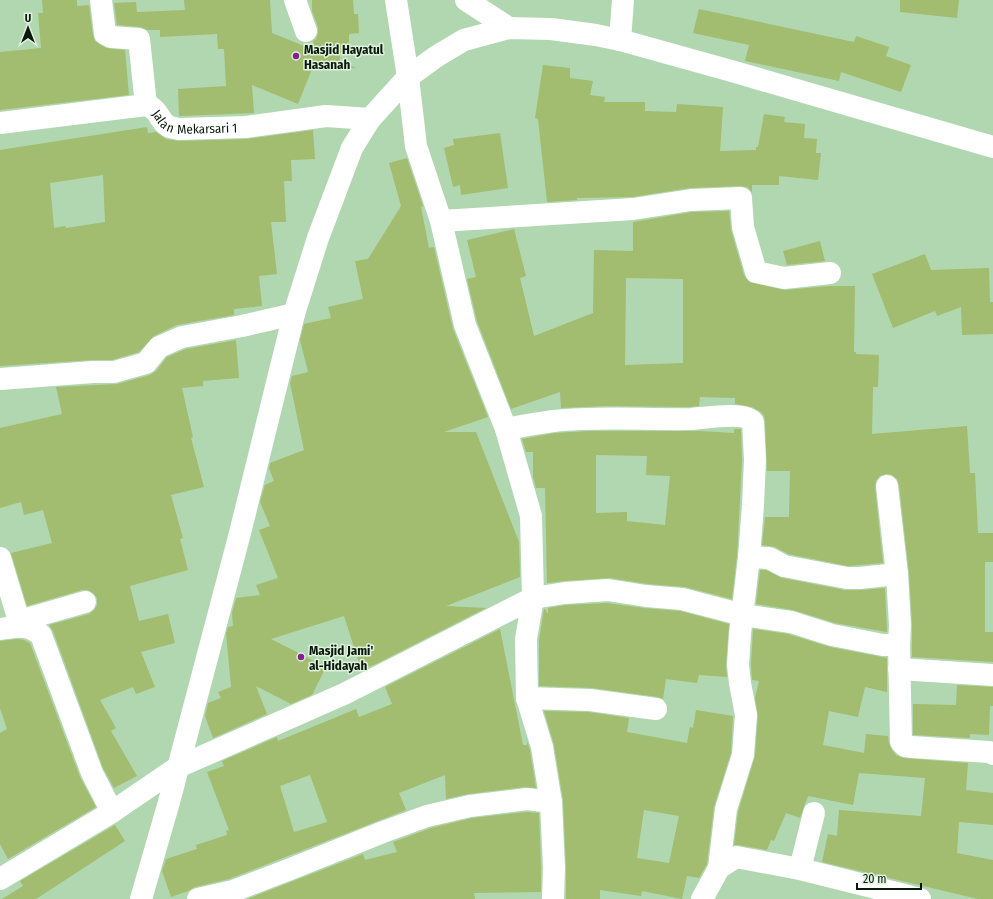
<svg xmlns="http://www.w3.org/2000/svg" width="993" height="899" font-family="'Fira Sans Condensed',sans-serif">
	<rect width="100%" height="100%" fill="#b0d7af"/>
	<g fill="#a2bc70" fill-rule="evenodd">
		<path d="M42,0h35v6l12,-1 4,30 2,6 11,7 19,2 4,45 -129,15v-58l41,-4 -3,-35h5z"/>
		<path d="M184,0h86l2,33 42,17 -1,-9 3,-2 2,-6v-6l-6,-16v-11h41l1,14h4l1,19 -10,1v19h-9v8l16,7 -44,1 -14,35 -46,-19 2,28 -75,3 -1,-27 48,-3 -2,-37h-6l-1,-15 -57,3v-7h-12l-8,-3 -23,-2 -3,-22 22,-1 1,10 48,-2z"/>
		<path d="M900,0h59l-2,18 -57,-6z"/>
		<path d="M699,9l155,33 2,-6 33,11 -3,9 25,9 -10,27 -60,-20 -2,9 -94,-20 4,-16 -56,-12z"/>
		<path d="M543,65l27,3v10l23,3 -3,14 15,2 -1,5h41v9l31,1 1,-8 46,3 -3,44 36,-1v-3h2l6,-33 21,3 -1,5 21,2 -1,14 13,1 -1,14h5l-3,27 -39,-4v9h-27v7l-5,-5 -7,-1 -50,2 -58,9 -55,1v2l-30,2 -9,-83 -3,-1z"/>
		<path d="M147,127l1,6 8,-1 10,7 13,2 67,-2 67,-9 2,29 -24,1 1,21h-8l2,41h-15l6,52 -18,2 3,30 -28,3v6l-57,10 -23,11 -15,16 -27,8h-20l-92,6v-216zM103,175l2,47 -39,6 -1,-2 -11,2 -4,-45z"/>
		<path d="M500,133l8,55 -47,7 -1,-10 -7,2 -9,-39 10,-3 -1,-6z"/>
		<path d="M407,158l16,48 -2,1 8,41 5,-1 19,82 35,88 -44,15h32l43,110 1,35 -74,29 40,2 -112,57 -13,4 -17,-53 -73,23 55,28 -14,28 -21,9 -35,-18 11,28 -54,24 -8,-22 3,-13 13,-5 -3,-6 13,-5 -5,-54 2,-6 5,-1 -1,-13 4,-15 24,-3 -4,-10 22,-7 -19,-48 11,-4 -10,-24 5,-17 9,-4 -5,-13 1,-5 34,-13 -14,-67 2,-7 16,-4 -8,-32 4,-16 27,-6 -3,-11 35,-8 -8,-38 13,-2 33,-53 -12,-43z"/>
		<path d="M729,211l2,19 13,45 5,7 36,8 45,-4h25l-1,66h2v2l23,1 -1,32h-5l-1,47 95,-8 3,47h5l3,60h15v29h-8v70h8v30l-81,-5v-33l-3,-51 -10,-88 -2,-6 -5,-4 -6,-1 -6,2 -4,5 -1,6 8,76 -35,3 -60,-12 -13,-7 -13,-2 3,-28h24l1,-46h-23l-2,-50 -1,-5 -3,-4 -9,-5 -17,-3v-6l-35,-1 -1,9 -9,1 -85,-1 -44,2 -1,-16 -49,17 -34,-88 -10,-42 9,-2 -9,-37 47,-11 12,47 -6,2 14,58 59,-23 1,-63 39,1v-29l59,-10zM626,278l57,1v84l-58,2z"/>
		<path d="M820,241l5,20 -38,4 -4,-14z"/>
		<path d="M925,254l6,16 58,-2 1,34h3v32l-31,1 -1,-28 -24,9 -2,-5 -42,17 -21,-54z"/>
		<path d="M236,340l3,38 -36,3v5l-21,2 11,49 -2,1 13,49 -33,8 12,43 -3,1 8,31 -58,16 9,35 29,-7 7,29 -34,9 14,35 -19,7 -3,-7 -33,13 16,28 -5,3 26,45 -23,12 -11,-20 -50,-137 -4,-6 40,-11 5,-4 3,-5v-7l-4,-5 -5,-3h-6l-55,16 -16,-53 41,-10 -9,-33 -19,5 -3,-13 -21,6v-80l62,-14 -6,-27 61,-3 33,-9 6,-4 11,-14 19,-8z"/>
		<path d="M734,429h7l1,31 -5,96 -5,43 -47,-12 -37,-3 -38,-6 -46,3 -17,2 -2,-95h-9l-3,-11v-25h-7l-4,-13 33,-6 33,-2h111l35,2zM596,455l51,1 -1,19 24,1 -5,49 -38,-4v-9l-31,1z"/>
		<path d="M760,570h6l16,8 63,12h16l24,-2 2,44 -52,-9 -42,-13 -37,-6z"/>
		<path d="M607,603l37,5 36,3 49,13 -3,40 1,13 -28,-2 -2,8 -31,-4 -3,20 -5,-2 -66,-9 -53,-2v-46l5,-31h1l3,5v-6l18,-3z"/>
		<path d="M500,629l23,116h4v-4l3,9 6,38 -11,-1 -57,7 -22,5 -1,-24 -46,18 7,17 -177,69 -34,8 -7,4 -17,6 -9,-26 4,-12 31,-10 -1,-4 31,-10 -1,-4 3,-1 -22,-58 17,-6 -2,-5 55,-24 1,4 78,-32 3,8 33,-13 -7,-17zM310,775l17,47 -33,10 -14,-46z"/>
		<path d="M753,629l35,5 42,13 57,11v34l-22,-5 -7,30 -29,-6 -6,34 41,8 2,-19 22,2 1,7 3,7 4,5 7,3 65,5 -2,27 27,3v32l-34,-3 -2,31 36,7v39h-15l-156,-37 6,-28 9,2 2,-26 82,6 4,-38 -66,-5 -6,32 -45,-9 -8,22 -14,-5 -12,28 -3,-1 -4,10 -29,-5h-4l4,-33 17,-56 3,-40 -3,-18 4,-17 -7,-1 -1,-15z"/>
		<path d="M17,639l7,1 6,3 50,134 16,30 -88,52 -8,-15v-111l7,-4 -7,-21v-67z"/>
		<path d="M957,685l36,2v19h-3l-1,29 -19,-1v4l-57,-3v-31l43,1z"/>
		<path d="M696,710l37,6 -2,37 -17,54 -7,57 -8,14 -12,-2 -5,23 -40,-8 -1,5 -41,-6v9h-34v-32l-3,-67 -9,-55 -10,-34 45,1 40,6 -2,14 60,11 3,-16 3,1zM644,810l35,6 -10,47 -32,-5z"/>
		<path d="M527,812l12,1 2,55v24l-67,1 1,6h-228l116,-45 2,6 32,-8 -4,-10 38,-14 41,-10z"/>
		<path d="M115,825l10,16 -89,58h-34l21,-13 -3,-5z"/>
	</g>
	<g fill="none" stroke-linecap="round" stroke-linejoin="round">
		<g stroke="#fff" stroke-width="22">
			<path d="M101,0l4,34 6,3 28,2 7,66"/>
			<path d="M295,0l11,31"/>
			<path d="M396,0l12,77 8,69 25,75 24,104 41,104 25,87 2,82 -7,41 1,59 15,49 9,55 3,66 -1,31"/>
			<path d="M466,0l43,28"/>
			<path d="M620,40l3,-40"/>
			<path id="s1" d="M0,123l146,-18c15,5 12,17 24,22 2,1 6,1 9,2l67,-2 80,-11 44,3"/>
			<path d="M441,221l192,-12 58,-9 50,-2 2,29 13,45 28,6 46,-5"/>
			<path d="M0,379l93,-7h21l32,-9 13,-16 23,-10 60,-11 52,-12"/>
			<path d="M506,429c16,-3 32,-6 48,-8 45,-5 92,-1 137,-2 14,-1 54,-8 62,3l2,38 -2,45 -4,52 -9,77 -2,31 2,18 6,32 -3,40 -17,54 -7,59"/>
			<path d="M887,486l10,88 3,51 -1,20 2,97 4,4 7,1 77,5 4,2"/>
			<path d="M749,557l20,1 15,8 63,12h13l37,-4"/>
			<path d="M0,558l19,63 3,5"/>
			<path d="M19,621l66,-19"/>
			<path d="M0,629c16,-2 28,-6 41,6l51,138 20,39"/>
			<path d="M899,669l94,6"/>
			<path d="M527,698l63,2 66,9"/>
			<path d="M800,869l14,-56"/>
			<path d="M0,879l112,-67 66,-45 166,-73 189,-96 32,-5 43,-3 38,6 36,3 61,16 48,7 41,13 51,10h16"/>
			<path d="M198,899l35,-8 55,-21 95,-38 44,-16 43,-10 57,-7 24,3"/>
			<path d="M702,899l17,-31 17,-11 64,12 120,30"/>
		</g>
		<path stroke="#fff" stroke-width="22" d="M141,899l28,-97 71,-269 54,-219 24,-76 34,-90 18,-29 38,-42 29,-21 27,-16 45,-12 42,1 45,6 24,5 115,32 258,75"/>
	</g>
	<g fill="#83228c" stroke="#def2dd" stroke-width="1.5">
		<circle cx="296" cy="56" r="4"/>
		<circle cx="301" cy="657" r="4"/>
	</g>
	<g text-anchor="middle" dominant-baseline="central" stroke-width="3" stroke-linejoin="round" paint-order="stroke">
		<g font-size="13" font-weight="bold" fill="#0a190b" stroke="#def2dd" text-anchor="start">
			<text x="304" y="49">Masjid Hayatul<tspan x="304" dy="15">Hasanah</tspan></text>
			<text x="309" y="650">Masjid Jami'<tspan x="309" dy="15">al-Hidayah</tspan></text>
		</g>
		<g font-size="13" fill="#0a190b" stroke="#def2dd">
			<text stroke="none"><textPath href="#s1" startOffset="203">Jalan Mekarsari 1</textPath></text>
		</g>
	</g>
	<g transform="translate(28 28)" stroke="#def2dd" stroke-width="3" paint-order="stroke">
	<path d="M0-3L7 15L0 10L-7 15Z" fill="#0a190b"/>
	<text y="-6" font-size="11" font-weight="bold" text-anchor="middle" fill="#0a190b">U</text>
	</g>
	<path d="M857 883v6h64v-6" fill="none" stroke="#0a190b" stroke-width="2"/>
	<text x="863" y="883" font-size="12" fill="#0a190b" stroke="#def2dd" stroke-width="3" paint-order="stroke">20 m</text>
</svg>
